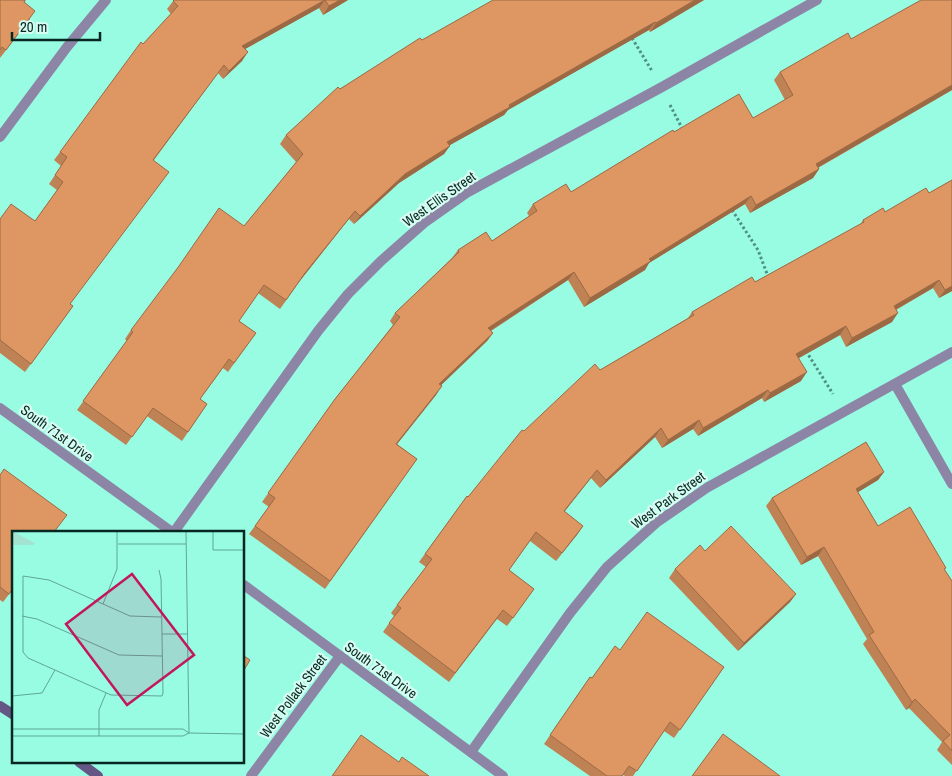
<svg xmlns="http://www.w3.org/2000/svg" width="952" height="776" font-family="'Archivo Narrow',sans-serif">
	<rect width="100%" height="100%" fill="#98fce3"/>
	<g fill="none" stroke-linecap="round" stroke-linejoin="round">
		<g stroke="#4f9181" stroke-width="3" stroke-dasharray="2.5 2.5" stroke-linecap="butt">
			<path d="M632,38l20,33"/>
			<path d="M670,105l13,25"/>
			<path d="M732,210l26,40 11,29"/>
			<path d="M806,351l27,43"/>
		</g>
		<g stroke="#8d85a6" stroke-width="10">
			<path d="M0,137l67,-90 39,-47"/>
			<path d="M895,384l57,100"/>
			<path d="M0,408l172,124"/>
			<path d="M174,532l144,-201 30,-37 33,-33 43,-38 44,-31 194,-105 155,-87"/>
			<path d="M244,585l259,191"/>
			<path d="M471,752l99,-139 37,-46 49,-44 52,-36 244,-135"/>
			<path d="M251,776l89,-120"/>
		</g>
		<g stroke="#645786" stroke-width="10">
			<path d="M0,706l14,9"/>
			<path d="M79,762l19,14"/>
		</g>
	</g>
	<g fill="#bf8255">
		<path d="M0,0h26l-2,2 6,17 -30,39z"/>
		<path d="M174,0h174l-25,15 -4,-7 -74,41 -3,12 -19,18 -5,-6 -64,87 -84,144 3,2 -48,66 -25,-19v-134l35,2 22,-31 -8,-6 12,-18 -7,-6 89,-116 28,-30 -4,-5z"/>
		<path d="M704,0l-54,32 -1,-2 -141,80 -4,5 -54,30 -6,9 -45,29 -45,41 -5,-5 -50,63 -19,27 -22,-16 -19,28 17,12 -28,39 -5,-4 -23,31 7,5 -25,37 -35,-25 -21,29 -49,-35 50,-69 -2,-2 6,-9 113,-104 52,-64 -16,-18 6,-9 54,-46 82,-49 82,-39z"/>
		<path d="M952,0v90l-134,78 1,1 -6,9 -63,35 -5,-9 -96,59 -4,7 -61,37 -16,-27 -77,51 2,2 -6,8 -46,44 -5,10 -39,49 20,15 -92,130 -76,-55 20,-27 -7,-5 73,-103 58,-74 -3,-4 5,-8 57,-55 6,-8 34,-9 37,-25 -2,-3 6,-9 38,-12 103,-60 79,-14 32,-18 -11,-20 6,-8 71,-33z"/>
		<path d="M952,180v111l-13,7 -6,-10 -37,22 -4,12 -46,25 -6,-12 -41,23 2,23 -37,21 -2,-4 -64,38 -5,-7 -31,19 -7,-11 -55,51 -9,-10 -27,33 19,15 -27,35 -26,-20 -21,29 25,19 -27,37 -10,-7 -48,63 -66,-50 11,-16 -3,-3 35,-46 -7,-5 48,-66 1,1 56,-66 76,-61 88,-52 4,-6 63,-30 105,-57 3,-5 22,-8 44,-19z"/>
		<path d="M884,472l-6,8 -20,12 20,34 67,44 7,11v184l-15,-15 5,-8 -33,-34 -3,2 -43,-66 4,-5 -49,-83 -17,9 -35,-59 6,-8z"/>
		<path d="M0,475l14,113 -11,14 -3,-2z"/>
		<path d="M705,551l91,43 -6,8 -52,49 -69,-73 6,-9z"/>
		<path d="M620,650l104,17 -50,71 -10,-7 -31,45h-8l-2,-1v1h-33l-46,-32 46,-67 2,1z"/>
	</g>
	<g fill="#9b6a45">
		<path d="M325,0l-6,8 -83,46 6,-8z"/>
		<path d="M340,0h8l-25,15 6,-9z"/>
		<path d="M695,0h9l-54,32 6,-9z"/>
		<path d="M655,22l-6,8 -141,80 -4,5 -63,35 6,-8 62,-37z"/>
		<path d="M248,52l-6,9 -19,18 6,-8z"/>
		<path d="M952,85v5l-142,82 6,-8z"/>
		<path d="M450,146l-6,8 -45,29 -45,41 6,-8 45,-42z"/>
		<path d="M819,169l-6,9 -63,35 6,-8z"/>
		<path d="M751,196l-6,8 -96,59 -4,7 -61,37 6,-9 59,-39z"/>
		<path d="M355,211l-56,71 -19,27 25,-36z"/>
		<path d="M574,272l-6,8 -86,56 6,-8z"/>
		<path d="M939,280l-6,8 -45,26 6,-8z"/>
		<path d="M952,286v5l-13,7 6,-8z"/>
		<path d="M898,313l-6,9 -46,25 6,-9z"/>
		<path d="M846,326l-6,9 -50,28 6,-9z"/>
		<path d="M493,333l-6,8 -54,52 6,-9z"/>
		<path d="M807,372l-6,9 -37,21 6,-9z"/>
		<path d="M442,386l-6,9 -46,58 6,-9z"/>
		<path d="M768,390l-6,8 -64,38 5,-8z"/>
		<path d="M699,420l-6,9 -31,19 6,-8z"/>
		<path d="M661,428l-6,9 -55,51 6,-8z"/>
		<path d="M597,470l-6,8 -33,42 6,-9z"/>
		<path d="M884,472l-6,8 -28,17 6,-8z"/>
		<path d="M583,526l-6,9 -21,26 6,-8z"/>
		<path d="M824,547l-6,9 -17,9 6,-8z"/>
		<path d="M796,594l-6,8 -52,49 6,-8z"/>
		<path d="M915,699l-6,9 -3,2 6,-8z"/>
	</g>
	<g fill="#de9763" stroke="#9b6a45">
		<path d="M0,0h25l-1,2 11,9 -29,39 -4,-3 -2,3z"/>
		<path d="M174,0h151l-83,46 6,6 -19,19 -5,-6 -71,95 16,12 -99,132 3,2 -42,58 -31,-24v-121l11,-15 24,17 28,-39 -8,-7 12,-18 -7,-5 81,-110 2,2 35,-38 -5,-5z"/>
		<path d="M325,0h15l-11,6z"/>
		<path d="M493,0h202l-39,23 -1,-1 -146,83 1,2 -63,35 3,4 -45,28 -45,42 -5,-5 -50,62 -19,27 -22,-15 -25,36 17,12 -22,30 -5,-4 -29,40 7,5 -19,28 -35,-24 -21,29 -49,-36 50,-69 -2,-2 48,-64 40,-58 25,18 59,-72 -17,-19 52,-48 2,2 80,-51 2,2z"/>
		<path d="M921,0h31v85l-136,79 3,5 -63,36 -5,-9 -102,63 2,2 -61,37 -16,-26 -86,56 5,5 -54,51 3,2 -46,58 21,15 -87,122 -75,-55 20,-28 -7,-5 67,-94 65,-82 -5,-4 64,-61 -1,-2 28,-18 6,9 45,-30 -4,-7 33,-20 5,8 102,-62 1,2 65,-38 14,24 40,-23 -13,-23 68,-39 3,6z"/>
		<path d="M952,180v106l-7,4 -6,-10 -45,26 4,7 -46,25 -6,-12 -50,28 11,18 -37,21 -2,-3 -65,38 -4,-8 -31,20 -7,-12 -55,52 -9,-10 -33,41 19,15 -21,27 -26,-21 -27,38 25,19 -21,29 -10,-8 -48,63 -66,-50 12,-15 -4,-3 35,-46 -7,-5 42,-58 1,1 54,-67 2,1 71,-67 5,6 94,-55 -2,-3 60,-35 3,5 109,-60 -1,-2 20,-12 2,4 41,-24 3,5z"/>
		<path d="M866,442l18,30 -28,17 22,37 32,-19 36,61 -2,1 8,12v170l-9,-10 7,-6 -35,-36 -3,3 -43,-67 5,-3 -50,-85 -17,10 -35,-59z"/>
		<path d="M4,469l63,46 -13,17h-40v55l-5,7 -9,-7v-112z"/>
		<path d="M731,526l65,68 -52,49 -69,-74 25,-24 5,6z"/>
		<path d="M647,612l77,55 -44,63 -10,-8 -33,49 -8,-5 -7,10h-15l-57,-41 40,-58 2,1 23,-32 5,4z"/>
		<path d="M244,656l6,4 -6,10z"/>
		<path d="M723,734l57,42h-88z"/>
		<path d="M361,735l38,27 3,-5 27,19h-97z"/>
	</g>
	<g text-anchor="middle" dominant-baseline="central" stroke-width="4.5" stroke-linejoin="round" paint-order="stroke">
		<g font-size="14" fill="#072821" stroke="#d7fcf2">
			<text transform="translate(439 199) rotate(-35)">West Ellis Street</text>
			<text transform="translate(57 433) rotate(36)">South 71st Drive</text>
			<text transform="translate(668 500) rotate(-36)">West Park Street</text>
			<text transform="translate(381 670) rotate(36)">South 71st Drive</text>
			<text transform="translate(293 696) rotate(-53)">West Pollack Street</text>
		</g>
	</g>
	<g transform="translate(12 531)">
		<rect width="232" height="232" fill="#98fce3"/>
		<path d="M0,0l23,12 -2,2h-21z" fill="#a2e3d1"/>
		<path fill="none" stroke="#5ea795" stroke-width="1" d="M174,0l3,202M201,0v19h32M106,13h68M147,39l2,9 2,114 -1,3 -51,-1 -83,-37 -5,-6v-76l26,4 81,36 31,1M91,73l14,-35v-38M10,85l15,3 82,36 43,1M150,103h25M0,165l30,-3 13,-23M0,198h171l6,4 56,1M0,205h171l6,-3M87,205v-26l7,-17"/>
		<path fill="#c2185b" fill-opacity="0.15" stroke="#c2185b" stroke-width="2.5" d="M120,43l62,81 -67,50 -61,-81z"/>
		<rect width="232" height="232" fill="none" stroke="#072821" stroke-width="2.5"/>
	</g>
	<path d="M12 32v8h88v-8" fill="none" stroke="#072821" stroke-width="2.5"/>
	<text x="20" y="32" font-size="15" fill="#072821" stroke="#d7fcf2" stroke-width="4" paint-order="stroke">20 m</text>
</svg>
